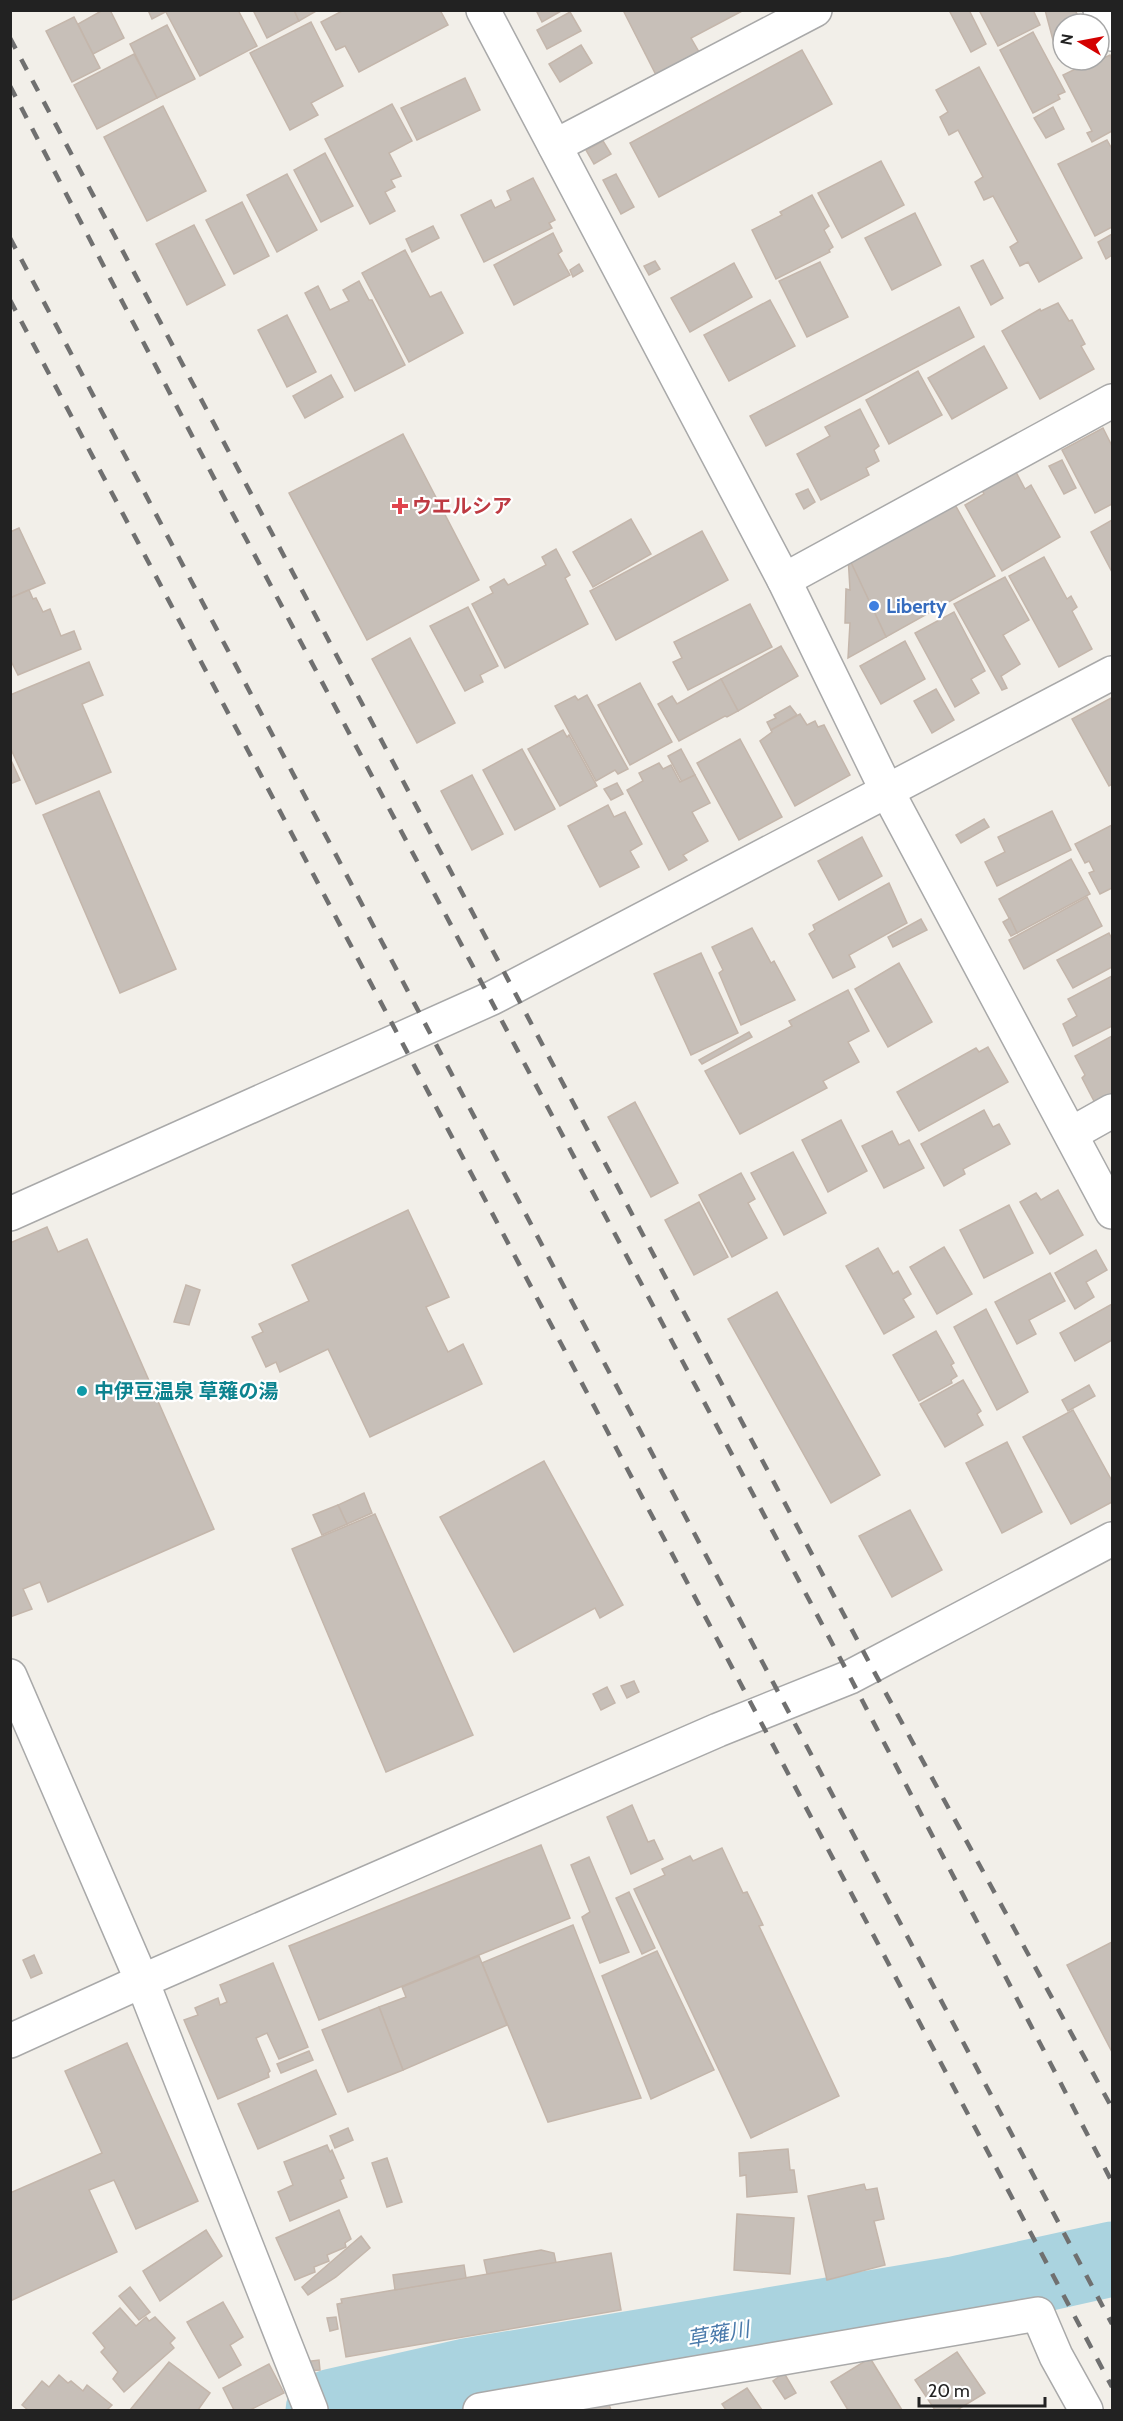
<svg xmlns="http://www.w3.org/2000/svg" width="1123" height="2421" font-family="Cabin,'Noto Sans JP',sans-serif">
	<rect width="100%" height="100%" fill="#f2efe9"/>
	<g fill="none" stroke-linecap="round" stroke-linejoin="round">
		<path stroke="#aad3df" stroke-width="75" d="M323,2410l10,-4 133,-30 488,-82 158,-35"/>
	</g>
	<g fill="#c7bfb8" stroke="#c4b6ab" stroke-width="1.5">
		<path d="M103,10h7l14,28 -31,16 -15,-30z"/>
		<path d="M148,10h21l-17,9z"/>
		<path d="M169,10h69l19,36 -57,30 -34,-64z"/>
		<path d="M253,10h41l5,11 -32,17z"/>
		<path d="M294,10h24l-19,11z"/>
		<path d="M344,10h96l8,15 -89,47 -14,-26 -9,4 -15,-28z"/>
		<path d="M536,10h27l-21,12z"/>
		<path d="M623,10h121l-53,28 8,14 -43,23z"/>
		<path d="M953,10h16l17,34 -15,8 -21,-40z"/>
		<path d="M979,10h54l7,15 -42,21z"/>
		<path d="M1045,10h30l7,14h-19v29l-6,2z"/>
		<path d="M570,12l11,19 -34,18 -10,-19z"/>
		<path d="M74,17l26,51 -28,14 -26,-51z"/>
		<path d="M311,22l32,64 -32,17 7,12 -28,15 -40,-77z"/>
		<path d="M167,25l28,54 -38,19 -27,-54z"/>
		<path d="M1033,32l32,60 -7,3 2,4 -27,14 -33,-63z"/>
		<path d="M581,45l11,18 -32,19 -11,-18z"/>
		<path d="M802,50l30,54 -173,93 -29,-54z"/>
		<path d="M134,54l23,44 -60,31 -23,-44z"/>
		<path d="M1110,55l2,5v71l-20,11 -5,-9 5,-2 -29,-56 31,-15h5l4,-4 1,2z"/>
		<path d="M979,67l103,191 -43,24 -11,-20 -8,4 -10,-19 8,-5 -25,-46 -9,4 -9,-18 8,-5 -25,-47 -9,5 -9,-18 8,-5 -12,-22z"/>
		<path d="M465,78l15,32 -63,30 -16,-32z"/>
		<path d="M392,104l20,37 -23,12 12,23 -10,4 4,7 -10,5 10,19 -25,13 -45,-85z"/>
		<path d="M163,106l43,85 -59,30 -43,-84z"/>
		<path d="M1053,107l11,22 -18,9 -12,-20z"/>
		<path d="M1107,140l5,9v78l-17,9 -37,-72z"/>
		<path d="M603,141l8,13 -17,10 -8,-14z"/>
		<path d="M325,153l28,53 -32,16 -27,-52z"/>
		<path d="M881,161l23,44 -62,33 -24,-45z"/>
		<path d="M287,174l30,56 -40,22 -30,-57z"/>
		<path d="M616,174l18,33 -13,7 -18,-34z"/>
		<path d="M533,178l22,42 -6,3 3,5 -68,34 -23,-47 30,-15 4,8 16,-8 -4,-9z"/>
		<path d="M812,195l17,31 -5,4 9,17 -4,3 1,2 -54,27 -24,-49 30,-15 -2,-3z"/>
		<path d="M242,202l27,54 -35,18 -28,-54z"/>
		<path d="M915,213l26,52 -49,25 -27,-52z"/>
		<path d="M194,225l31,60 -38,20 -31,-61z"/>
		<path d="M433,226l6,12 -27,14 -6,-13z"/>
		<path d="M553,233l9,18 -4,3 12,21 -56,30 -20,-40z"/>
		<path d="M1112,234v21l-6,4 -8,-17z"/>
		<path d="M405,250l25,47 11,-5 22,41 -54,29 -47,-89z"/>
		<path d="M983,260l20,38 -12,7 -20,-39z"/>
		<path d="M655,261l5,8 -11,6 -5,-9z"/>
		<path d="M820,262l28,55 -41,20 -28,-56z"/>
		<path d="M734,263l18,34 -62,35 -19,-34z"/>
		<path d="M579,264l4,7 -10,6 -3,-7z"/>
		<path d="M359,281l10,19h3l33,65 -50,26 -50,-98 13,-7 12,24 19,-9 -6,-11z"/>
		<path d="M770,300l25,46 -66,35 -25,-46z"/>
		<path d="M1058,303l11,18 3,-1 13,24 -4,2 13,23 -54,30 -38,-68 38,-22 1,2z"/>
		<path d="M959,307l15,30 -208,109 -16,-30z"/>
		<path d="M287,315l29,57 -29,15 -29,-57z"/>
		<path d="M984,346l23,42 -55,31 -24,-41z"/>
		<path d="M918,371l24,44 -53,29 -23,-44z"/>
		<path d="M331,375l12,22 -38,21 -12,-22z"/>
		<path d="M860,409l19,37 -5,4 5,11 -13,7 3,7 -48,25 -24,-46 33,-18 -5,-9z"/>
		<path d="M1103,428l9,18v58l-17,9 -33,-63z"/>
		<path d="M403,434l76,146 -112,60 -78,-147z"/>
		<path d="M1062,460l14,28 -12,6 -15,-28z"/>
		<path d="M1010,461l15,28 6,-4 29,52 -58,34 -37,-66 19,-11 -8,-15z"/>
		<path d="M808,489l7,13 -11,7 -8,-15z"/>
		<path d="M949,494l46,82 -109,61 -40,-84z"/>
		<path d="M631,519l20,35 -58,33 -20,-35z"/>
		<path d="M1112,520v52l-21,-40z"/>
		<path d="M19,528l26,55 -35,15v-66z"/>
		<path d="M702,531l26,49 -112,60 -26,-49z"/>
		<path d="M556,549l14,26 -5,3 23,46 -83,44 -33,-64 21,-11 -3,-6 14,-8 4,6 38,-20 -4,-8z"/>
		<path d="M848,556l38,81 -38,21 2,-35h-5l1,-34 4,1z"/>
		<path d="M1044,557l23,42 4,-3 6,11 -5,4 20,38 -33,18 -50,-91z"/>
		<path d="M1005,577l24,43 -26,15 17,29 -19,12 6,12 -5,2 -48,-86z"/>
		<path d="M29,590l4,9 3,-1 7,14 7,-3 11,27 13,-5 7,18 -63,26 -8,-16v-61z"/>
		<path d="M750,604l22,43 -84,43 -15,-28 9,-4 -8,-16z"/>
		<path d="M468,607l30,59 -18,9 3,7 -18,9 -35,-65z"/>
		<path d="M954,612l31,59 -14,8 8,14 -24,14 -40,-74z"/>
		<path d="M410,638l45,85 -38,20 -45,-84z"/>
		<path d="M905,641l20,38 -44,25 -21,-38z"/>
		<path d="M781,646l17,30 -60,35 -17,-32z"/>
		<path d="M89,662l14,33 -21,9 29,68 -75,32 -26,-57v-52z"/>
		<path d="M721,679l17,32 -11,6 -2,-1 -46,25 -21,-37 14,-8 5,8z"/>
		<path d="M640,683l32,59 -42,23 -32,-60z"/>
		<path d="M936,689l18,31 -22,13 -18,-32z"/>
		<path d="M587,695l41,74 -10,5 -3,-4 -19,11 -41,-75 20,-10 3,4z"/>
		<path d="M1111,698l1,3v83l-3,2 -37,-67z"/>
		<path d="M790,706l7,9 -26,15 -4,-8 9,-4 -2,-3z"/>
		<path d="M800,714l7,11 8,-4 3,6 6,-2 26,50 -55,31 -35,-65 12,-9 -1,-2z"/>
		<path d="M563,730l4,7 2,-2 28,51 -37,20 -32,-57z"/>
		<path d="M740,739l42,78 -43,23 -42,-77z"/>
		<path d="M522,749l33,60 -40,21 -32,-60z"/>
		<path d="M681,749l14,26 -13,7 -14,-26z"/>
		<path d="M10,758l10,22 -10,4z"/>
		<path d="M659,763l4,6 8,-4 9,17 15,-7 15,28 -18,9 16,29 -25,14 4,5 -18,10 -42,-80 16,-9 -4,-8z"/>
		<path d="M472,775l31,59 -31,16 -31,-59z"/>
		<path d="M617,783l6,11 -12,6 -7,-11z"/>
		<path d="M99,791l77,178 -56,24 -77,-178z"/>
		<path d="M608,805l6,12 11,-5 17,32 -12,7 9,16 -39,20 -32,-61z"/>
		<path d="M1052,811l19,39 -74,36 -12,-24 20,-10 -7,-15z"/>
		<path d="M984,819l5,8 -28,16 -5,-8z"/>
		<path d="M1112,825v63l-12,6 -11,-21 5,-2 -5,-10 -4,2 -10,-19z"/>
		<path d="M862,837l20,39 -43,24 -21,-39z"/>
		<path d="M1071,859l19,35 -73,39 -18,-34z"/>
		<path d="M889,883l18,40 -58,32 6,12 -22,11 -24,-44 6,-4 -2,-5z"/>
		<path d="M1087,897l15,29 -78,43 -15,-29z"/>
		<path d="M1010,918l7,15 -6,3 -8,-14z"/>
		<path d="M921,919l6,11 -34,17 -5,-10z"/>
		<path d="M752,928l19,35 3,-2 21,39 -54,25 -22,-52 4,-3 -11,-23z"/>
		<path d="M1109,933l3,6v28l-39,21 -16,-28z"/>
		<path d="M701,953l37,80 -47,22 -37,-81z"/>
		<path d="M899,963l33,59 -44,25 -33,-58z"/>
		<path d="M1112,976v50l-39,20 -10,-22 14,-8 -9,-17z"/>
		<path d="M848,990l21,41 -21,11 11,20 -36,19 4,7 -87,46 -35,-63 87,-45 -3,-5z"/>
		<path d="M749,1032l3,5 -50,27 -3,-4z"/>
		<path d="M1112,1036v58l-17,9 -13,-25 3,-3 -10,-19z"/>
		<path d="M988,1047l20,35 -89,49 -22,-39 79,-44 3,4z"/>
		<path d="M635,1102l43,81 -27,14 -43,-80z"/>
		<path d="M984,1110l9,17 6,-3 11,20 -47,25 2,5 -21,12 -23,-42z"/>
		<path d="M841,1120l26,51 -39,21 -26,-52z"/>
		<path d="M892,1131l7,14 10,-5 15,28 -40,20 -22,-42z"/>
		<path d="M793,1152l33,61 -42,22 -33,-62z"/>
		<path d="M741,1173l14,26 -7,4 19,35 -35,19 -33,-62z"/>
		<path d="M1058,1190l25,45 -33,19 -30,-52 16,-9 5,7z"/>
		<path d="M699,1202l29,55 -34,18 -29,-55z"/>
		<path d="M1009,1205l24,48 -49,25 -24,-48z"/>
		<path d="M408,1210l41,87 -23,10 22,45 15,-8 19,40 -112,53 -42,-88 -48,23 -4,-10 -10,5 -14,-30 11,-5 -4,-8 50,-23 -17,-36z"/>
		<path d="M47,1227l11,25 29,-13 127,290 -166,73 -8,-20 -17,7 9,20 -22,8v-374z"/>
		<path d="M944,1247l28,47 -35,20 -27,-47z"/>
		<path d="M878,1248l15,26 5,-3 13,23 -8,5 11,18 -30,17 -38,-68z"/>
		<path d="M1096,1250l11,20 -21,12 8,15 -19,12 -20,-36z"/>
		<path d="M1050,1273l15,28 -36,19 7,14 -19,10 -22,-42z"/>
		<path d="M186,1285l14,5 -11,35 -15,-3z"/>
		<path d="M777,1292l103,183 -49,28 -103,-184z"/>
		<path d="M1112,1304v36l-37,21 -15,-28z"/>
		<path d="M986,1309l42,83 -31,18 -43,-83z"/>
		<path d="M936,1331l18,32 -3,2 6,11 -6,4 1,3 -33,18 -26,-46z"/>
		<path d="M963,1380l18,31 -4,3 6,11 -38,22 -25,-43z"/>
		<path d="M1089,1385l6,11 -27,15 -6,-11z"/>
		<path d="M1073,1410l39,71v21l-41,22 -48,-87z"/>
		<path d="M1007,1442l35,70 -40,21 -36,-70z"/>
		<path d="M544,1461l79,144 -23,13 -5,-10 -81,44 -74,-135z"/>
		<path d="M364,1493l8,20 -25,11 -9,-19z"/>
		<path d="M338,1505l9,19 -25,11 -9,-20z"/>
		<path d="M910,1510l32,60 -50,27 -33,-61z"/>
		<path d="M375,1514l98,221 -87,37 -94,-223z"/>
		<path d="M634,1681l5,11 -12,6 -6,-12z"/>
		<path d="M607,1687l8,16 -14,7 -8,-16z"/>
		<path d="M632,1805l16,37 6,-2 9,19 -32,15 -24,-57z"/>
		<path d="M541,1845l29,73 -251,102 -30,-74z"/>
		<path d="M722,1848l21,45 4,-1 16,33 -4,1 80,170 -88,42 -117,-249 31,-14 -3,-6 28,-13 3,5z"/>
		<path d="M589,1857l40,95 -29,11 -18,-46 8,-5 -19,-47z"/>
		<path d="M629,1892l26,56 -13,6 -26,-56z"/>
		<path d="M573,1925l68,173 -93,24 -66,-159z"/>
		<path d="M1112,1942v110l-45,-87z"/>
		<path d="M657,1951l57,119 -63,29 -49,-123z"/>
		<path d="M34,1955l8,18 -11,5 -8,-18z"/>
		<path d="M479,1956l28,69 -104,45 -24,-63 27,-10 -4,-10z"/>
		<path d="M273,1963l35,84 -29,12 -12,-26 -11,5 14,33 -2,2 1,4 -51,22 -34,-79 14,-5 -3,-7 23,-10 2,7 7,-3 -7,-17z"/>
		<path d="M379,2007l24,63 -55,22 -26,-62z"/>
		<path d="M127,2043l71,158 -62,28 -22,-49 -25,10 28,62 -107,49v-108l92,-40 -37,-82z"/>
		<path d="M309,2051l4,9 -32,13 -4,-9z"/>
		<path d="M316,2070l20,44 -78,35 -20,-45z"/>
		<path d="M348,2128l5,12 -18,8 -5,-12z"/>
		<path d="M327,2145l3,7 2,-2 12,28 -4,2 7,17 -57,24 -12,-29 15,-7 -9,-23z"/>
		<path d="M788,2149l2,21h4l3,22 -50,5 -1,-22 -6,1 -1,-23z"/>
		<path d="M387,2158l15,44 -15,5 -15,-44z"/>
		<path d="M864,2184l2,6 11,-2 7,31 -10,2 11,44 -58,15 -19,-84z"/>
		<path d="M339,2210l12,29 -6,4 1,4 -19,8 2,6 -15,6 1,5 -20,8 -19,-42z"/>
		<path d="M737,2214l57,4 -4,56 -56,-4z"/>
		<path d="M206,2230l16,26 -62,45 -17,-30z"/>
		<path d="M361,2236l9,12 -34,29 -28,18 -6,-8z"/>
		<path d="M541,2250l13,3 2,10 -69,11 -3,-14z"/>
		<path d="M611,2253l10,57 -275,47 -9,-53 5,-1 -1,-4z"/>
		<path d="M464,2265l2,13 -71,12 -2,-15z"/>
		<path d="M130,2287l20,25 -11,8 -20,-24z"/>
		<path d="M223,2302l20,35 -13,8 11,20 -22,13 -32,-56z"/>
		<path d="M120,2308l16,18 10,-9 3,4 6,-4 20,21 -5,5 4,5 -50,44 -11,-13 5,-7 -17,-20 4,-4 -12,-15z"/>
		<path d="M336,2317l2,12 -8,2 -3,-13z"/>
		<path d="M957,2352l28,41 -28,17h-22l-20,-30z"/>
		<path d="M870,2358l32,52h-54l-17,-28z"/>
		<path d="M319,2360l1,10 -15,1 -1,-9z"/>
		<path d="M169,2362l41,31 -12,17h-68z"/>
		<path d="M269,2364l15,29 -34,17h-16l-11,-22z"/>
		<path d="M784,2373l12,20 -11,6 -12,-18z"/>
		<path d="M59,2375l9,8 3,-2 12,10 4,-6 25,20 -5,5h-79l-6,-5 20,-24 7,6z"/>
		<path d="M747,2388l15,22h-36l-4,-6z"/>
		<path d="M607,2399l4,11h-34z"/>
	</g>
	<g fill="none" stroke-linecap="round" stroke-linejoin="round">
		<g stroke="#a9a9a9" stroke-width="36">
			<g id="minor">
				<path d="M483,10l301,570 103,211 225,421"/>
				<path d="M1100,10l12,24"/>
				<path d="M555,146l260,-136"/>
				<path d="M784,580l328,-179"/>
				<path d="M1071,1134l41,-23"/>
				<path d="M10,1214l482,-216 620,-325"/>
				<path d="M10,1676l132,305 169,429"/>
				<path d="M10,2041l132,-60 576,-251 132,-53 262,-138"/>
				<path d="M480,2410l558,-96 18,42 30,54"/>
			</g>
		</g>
		<use href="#minor" stroke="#fff" stroke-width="33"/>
		<g stroke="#707070" stroke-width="4.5" stroke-dasharray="12 12" stroke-linecap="butt">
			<path d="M10,38l861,1628 241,442"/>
			<path d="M10,86l217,417 623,1174 262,505"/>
			<path d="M10,238l1102,2086"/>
			<path d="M10,300l1102,2087"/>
		</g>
	</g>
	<path fill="#e0444e" stroke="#fff" stroke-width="2" d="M397 497h6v6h6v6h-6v6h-6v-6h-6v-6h6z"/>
	<circle fill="#3f7fe0" stroke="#fff" stroke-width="2" cx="874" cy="606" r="6"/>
	<circle fill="#0f9aa8" stroke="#fff" stroke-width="2" cx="82" cy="1391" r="6"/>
	<g text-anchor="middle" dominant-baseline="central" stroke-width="4.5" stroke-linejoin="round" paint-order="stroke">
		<g font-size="20" font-weight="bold" fill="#be3a42" stroke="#fff" text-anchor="start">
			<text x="412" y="506">ウエルシア</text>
		</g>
		<g font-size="20" font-weight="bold" fill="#366cbe" stroke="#fff" text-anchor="start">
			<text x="886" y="606">Liberty</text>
		</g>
		<g font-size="20" font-weight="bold" fill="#0d838f" stroke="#fff" text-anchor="start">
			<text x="94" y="1391">中伊豆温泉 草薙の湯</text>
		</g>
		<g font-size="21" font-style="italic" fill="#4a7aab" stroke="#fff">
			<text transform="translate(718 2334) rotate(-10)">草薙川</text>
		</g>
	</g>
	<rect width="1123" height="2421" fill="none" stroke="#222222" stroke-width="24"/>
	<g transform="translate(1081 42) rotate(280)"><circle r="28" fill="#ffffff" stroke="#a7a7a7" stroke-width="1.5"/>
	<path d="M0-4.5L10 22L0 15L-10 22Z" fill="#d40000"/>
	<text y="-9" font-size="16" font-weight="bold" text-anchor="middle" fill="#222222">N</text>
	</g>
	<path d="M919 2397v9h126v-9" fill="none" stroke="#222222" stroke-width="3"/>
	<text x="928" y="2397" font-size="18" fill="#222222" stroke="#ffffff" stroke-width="4.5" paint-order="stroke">20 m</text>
</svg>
